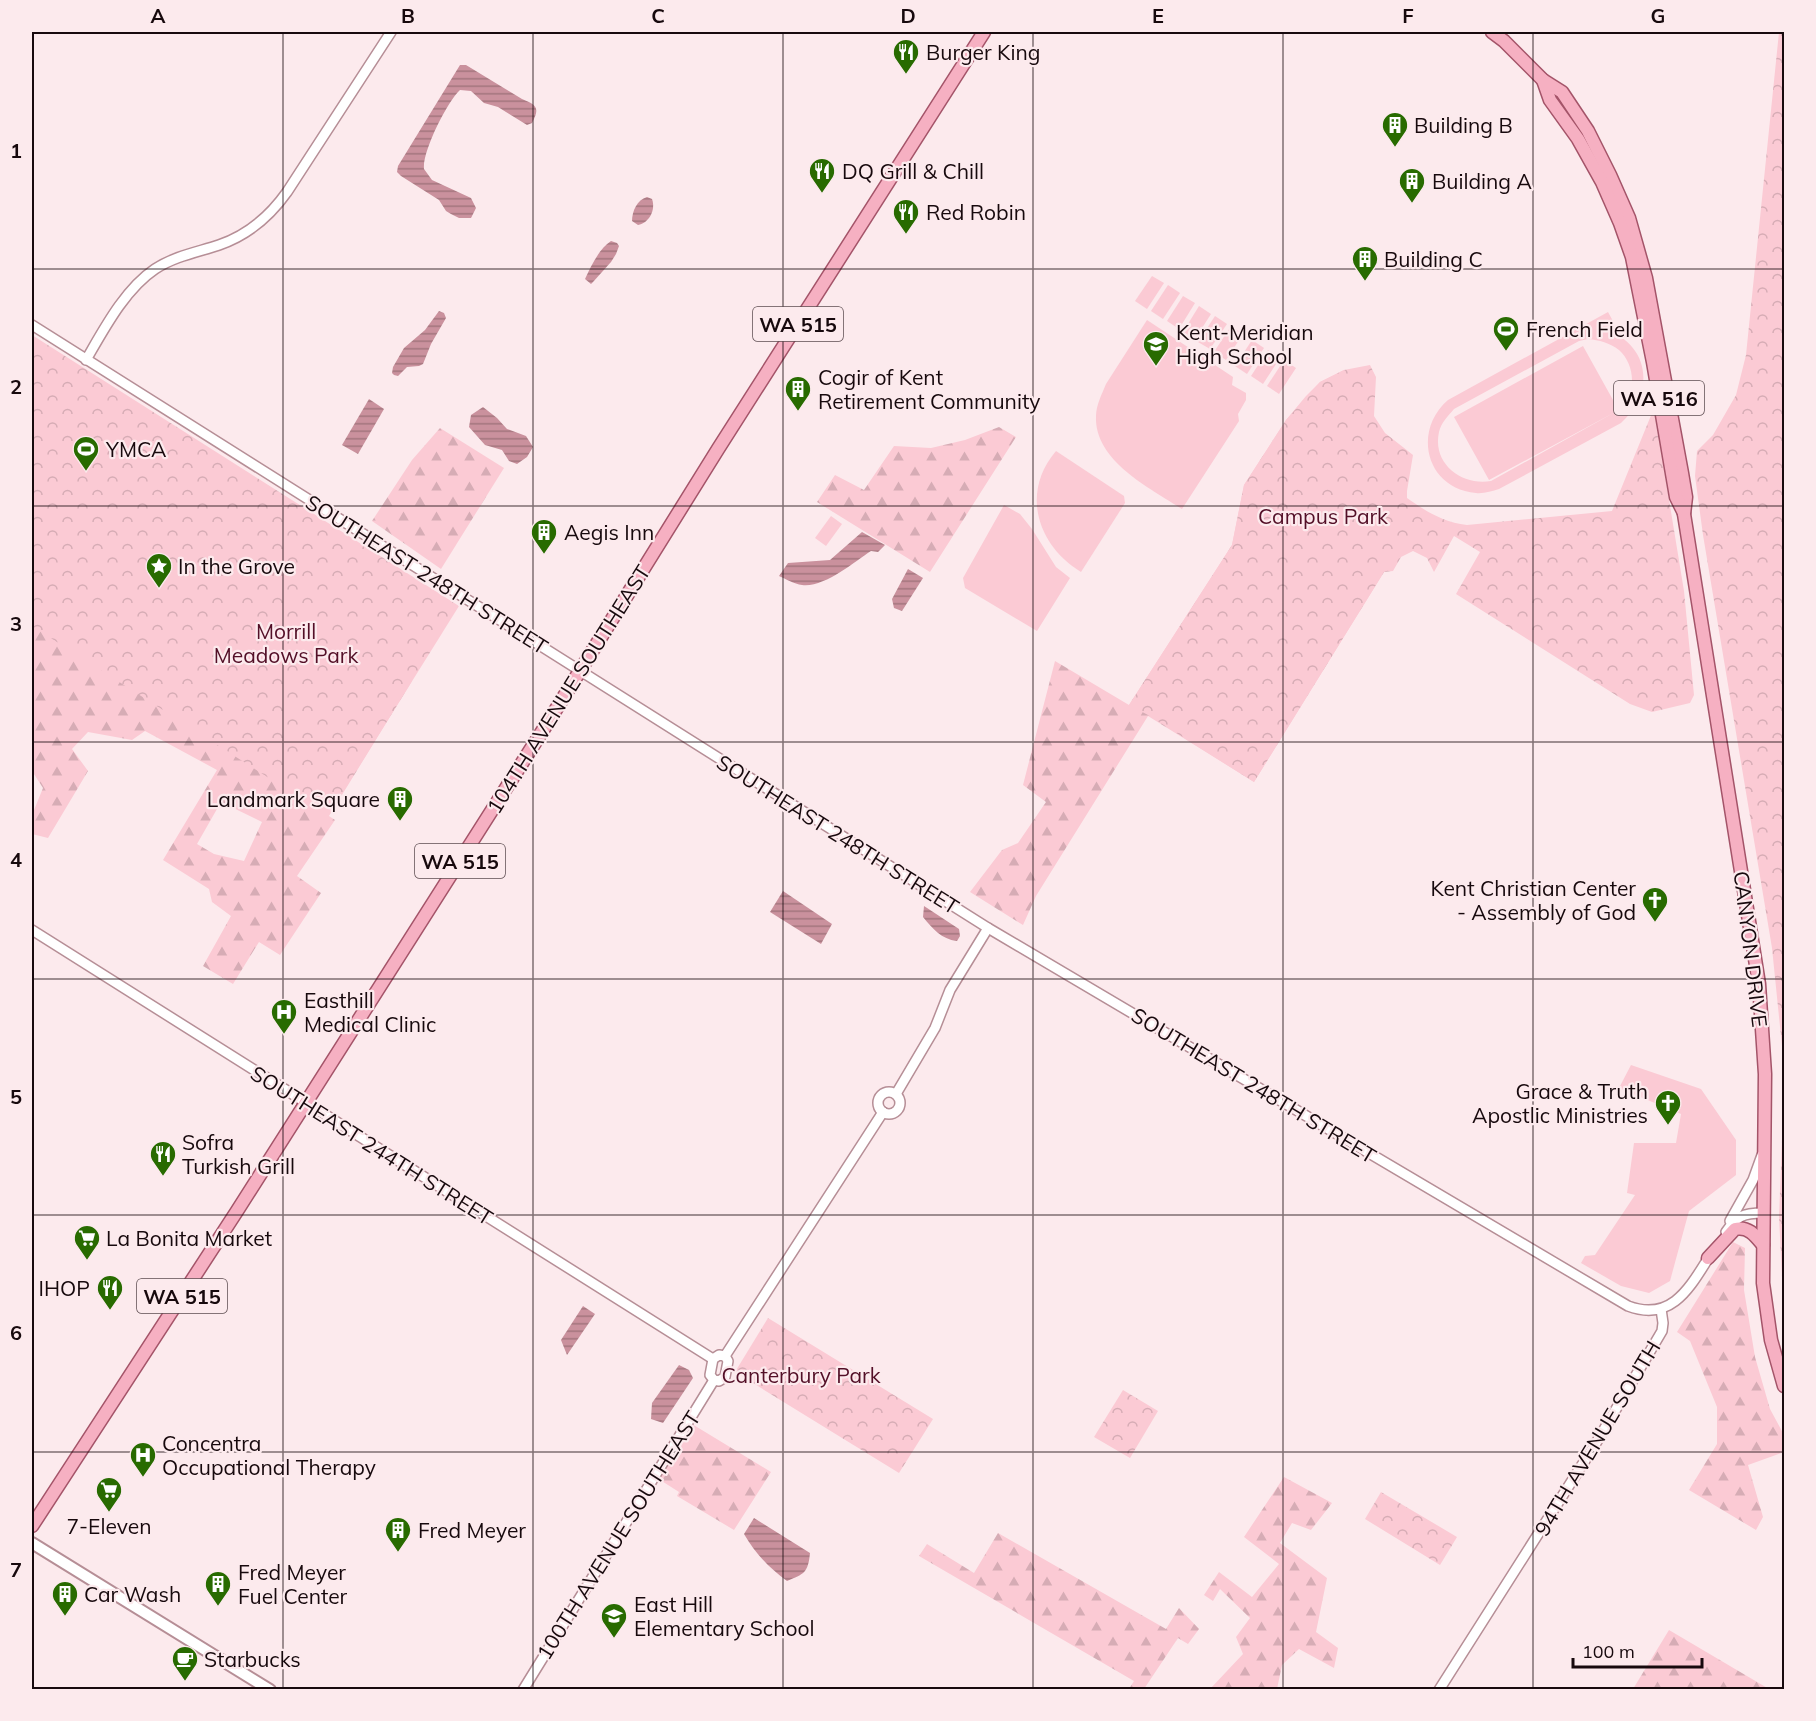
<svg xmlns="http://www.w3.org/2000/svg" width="1816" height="1721" font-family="Mulish,sans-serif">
	<defs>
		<pattern id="forest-firs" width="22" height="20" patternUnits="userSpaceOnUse" patternTransform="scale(1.5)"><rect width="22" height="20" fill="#fbcad4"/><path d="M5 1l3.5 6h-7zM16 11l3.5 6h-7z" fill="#d6acb5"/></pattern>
		<pattern id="park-crowns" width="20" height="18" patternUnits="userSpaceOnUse" patternTransform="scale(1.5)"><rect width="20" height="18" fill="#fbcad4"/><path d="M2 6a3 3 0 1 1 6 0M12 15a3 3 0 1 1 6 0" fill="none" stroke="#d6acb5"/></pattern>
		<pattern id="water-rules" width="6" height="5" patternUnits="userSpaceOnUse" patternTransform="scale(1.5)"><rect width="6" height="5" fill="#ca919d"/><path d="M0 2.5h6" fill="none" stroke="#a3757e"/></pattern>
	</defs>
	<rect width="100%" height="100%" fill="#fceaed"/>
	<g fill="#fbcad4" fill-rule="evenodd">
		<path d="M1152,276l12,7 -17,26 -12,-8z"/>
		<path d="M1168,285l12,8 -17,26 -12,-8z"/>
		<path d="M1183,296l12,7 -16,26 -12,-8z"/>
		<path d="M1199,306l12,8 -16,25 -12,-7z"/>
		<path d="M1608,312l6,11 -11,6c47,14 53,63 18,94l-122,66c-7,2 -16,5 -23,4 -50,-4 -64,-62 -28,-93zM1588,339c11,1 22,4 31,11 17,15 18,46 -1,59l-35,-63 -129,71 35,63 128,-69 -126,70c-29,5 -59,-17 -52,-49 2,-9 9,-16 15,-23l125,-68z"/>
		<path d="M1215,316l12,8 -17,25 -12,-7z"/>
		<path d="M1147,320l86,57 -1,8 14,8v7l-8,14 1,7 -57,88c-32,-21 -88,-48 -86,-93 0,-11 6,-22 10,-32z"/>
		<path d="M1231,326l12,8 -17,26 -12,-8z"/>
		<path d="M1252,340l12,8 -17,26 -12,-8z"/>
		<path d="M1268,350l12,8 -17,26 -12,-8z"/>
		<path d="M1284,360l12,8 -17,26 -12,-8z"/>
		<path d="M1056,451l68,45 1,7 -44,69c-43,-26 -61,-79 -25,-121z"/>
		<path d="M1004,505l16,9 12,15 24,38 14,11 -33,53 -72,-43 -2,-10z"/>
		<path d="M831,516l11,8 -16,22 -11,-8z"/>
		<path d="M1631,1065l70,24 35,51v35l-47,36 -19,70 -21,12 -28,-7 -40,-23 4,-7 10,-1 40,-60 -8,-2 7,-50h42l5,-29 -62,-26z"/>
	</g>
	<g fill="url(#forest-firs)" fill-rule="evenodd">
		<path d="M1344,370l40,202 -130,210 -106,-66 -112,180 -13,29 -53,-33 32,-42 16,-7 28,-41 -23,-17 32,-124 74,44 103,-160 12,-60 42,-65 20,-24 14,-14z"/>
		<path d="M999,427l17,10 -86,135 -113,-70 18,-27 29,15 30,-44 37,2 34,-8z"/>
		<path d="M440,428l64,40 -63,101 -69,-48 40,-61z"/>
		<path d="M32,602l380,79 -83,135 6,4 -38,56 24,17 -41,62 -21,-13 -26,42 -30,-18 28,-50 -19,-14 -3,-13 -46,-29 54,-90 -72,-39 -13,9 -44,-8 -16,17 16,22 -40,67 -16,-4v-19l11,-27 -11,-17zM221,802l41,20 -18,39 -30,-7 -17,-10z"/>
		<path d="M1733,1242l12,6 -1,42 11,67 15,52 14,26v17l-36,13 15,52 -7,13 -67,-40 28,-46v-37l-27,-66 -13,-9z"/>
		<path d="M692,1424l79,48 -37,58 -57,-34 2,-4 -22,-14z"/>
		<path d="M1284,1477l48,26 -21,27 -19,-7 -12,20 47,35 -11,54 22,16 -4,20 -35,-19 -17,16 -5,24h-67l33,-35 -7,-17 14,-19 -30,-29 -7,12 -9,-6 15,-23 33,25 27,-33 -35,-27z"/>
		<path d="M998,1533l168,96 13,-21 20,21 -11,15 -10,-6 -34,51h-15l5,-8 -215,-125 8,-12 47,29z"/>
		<path d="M1669,1630l100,59h-136z"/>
	</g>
	<g fill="url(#park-crowns)">
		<path d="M1779,32h5v1034l-12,-118 -69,-413 -8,-59 2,-25 16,-16 23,-40 10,-40z"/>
		<path d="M32,335l427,271 -131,210 -296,-190z"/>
		<path d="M1370,365l6,12 -2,39 11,17 28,22 -6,36v7c20,14 36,24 60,27l145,-14 42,-103 30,183 10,104 -4,8 -38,9 -22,-8 -174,-110 24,-42 -26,-16 -20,36 -7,-14 -14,-7 -12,6 -8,14 -9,1 -130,210 -106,-67 -19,-10 103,-160 12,-60 42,-65 34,-38 24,-12z"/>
		<path d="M1784,1087v230l-5,-100z"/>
		<path d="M768,1318l165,101 -34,54 -164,-101z"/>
		<path d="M1123,1390l35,21 -28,47 -36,-21z"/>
		<path d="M1381,1492l76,45 -17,28 -75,-46z"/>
	</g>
	<g fill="url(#water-rules)">
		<path d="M460,65h6l56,34c15,6 18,9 10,24l-5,2 -29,-18 -14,-4 -13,-12 -11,-1c-13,12 -38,62 -36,79l8,11 39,18 5,10 -5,10h-12l-8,-4 -5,-3 -7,-11 -38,-24 -4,-4 1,-6z"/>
		<path d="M647,197l5,2c4,11 -3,24 -14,26l-6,-4c0,-10 5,-21 15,-24z"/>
		<path d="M611,241l6,2 2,3 -3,8 -5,8 -18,20 -2,2 -6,-5c6,-13 14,-30 26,-38z"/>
		<path d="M439,311l5,2 2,5 -15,26 -8,20 -4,2 -12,1 -9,9 -4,-1 -2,-2 1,-6 11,-19 21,-18z"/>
		<path d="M369,399l15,10 -26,45 -16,-9z"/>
		<path d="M483,407l14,11 10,11 19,7 7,11 -6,10 -10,7 -8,-3 -7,-11 -17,-5 -16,-18 2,-12z"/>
		<path d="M862,532l23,13 -7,7 -7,-1c-17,11 -47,37 -69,34 -8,-1 -16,-6 -23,-9l9,-13 42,-3z"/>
		<path d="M908,569l15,9 -21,33 -8,-3 -2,-9z"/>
		<path d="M783,891l49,33 -11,20 -51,-32z"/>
		<path d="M924,906l35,23 1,7 -3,5c-16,-2 -24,-12 -34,-24z"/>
		<path d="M583,1306l12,8 -28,41 -6,-15z"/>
		<path d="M679,1365l10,5 4,8 -30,45 -12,-4 1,-16z"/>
		<path d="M754,1518l56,35c-2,20 -6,21 -23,28 -18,-13 -32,-28 -43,-47z"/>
	</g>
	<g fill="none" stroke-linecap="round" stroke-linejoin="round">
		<g stroke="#b68e96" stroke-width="12">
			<g id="tertiary">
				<path d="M32,325l956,603 640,378c45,17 63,-21 83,-52"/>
				<path d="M86,360c18,-31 39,-71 69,-91 20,-13 43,-17 64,-24 29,-10 51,-29 68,-53l104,-160"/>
				<path d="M32,930l681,429"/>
				<circle cx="889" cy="1103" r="11"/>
				<path d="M896,1094l39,-66 15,-38 38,-62"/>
				<path d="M1730,1221l23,-41 9,-25"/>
				<path d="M1726,1232c11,-16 17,-19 37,-19"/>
				<path d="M719,1355l6,1 3,5 -3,16 -6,4 -5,-1 -4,-5 3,-16z"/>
				<path d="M725,1356l158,-244"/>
				<path d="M523,1690l191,-310"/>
				<path d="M1439,1690l157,-247 66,-112 1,-8 -2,-14"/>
			</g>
		</g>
		<g stroke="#b68e96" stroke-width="14">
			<path id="secondary" d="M32,1543l238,147"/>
		</g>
		<g stroke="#a45469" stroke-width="15">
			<g id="primary">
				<path d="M1492,32l12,9 39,39 19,12 26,39 22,44 19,43 17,60 36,195 4,24 -2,17 75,470 6,90 -2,209 8,57 13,46"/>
				<path d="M1543,80l7,20 28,39 24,43 18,41 12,34 21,105 23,135 8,16"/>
				<path d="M1708,1258l27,-29c13,-3 20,6 28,16"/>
				<path d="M32,1526l205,-315 313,-492 168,-270 266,-417"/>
			</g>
		</g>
		<use href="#tertiary" stroke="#fff" stroke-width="9"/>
		<use href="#secondary" stroke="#fff" stroke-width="10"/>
		<use href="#primary" stroke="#f6b0c2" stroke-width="12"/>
	</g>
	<path fill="none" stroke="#17090d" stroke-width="1.5" stroke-opacity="0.55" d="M283,32v1658M533,32v1658M783,32v1658M1033,32v1658M1283,32v1658M1533,32v1658M32,269h1752M32,506h1752M32,742h1752M32,979h1752M32,1215h1752M32,1452h1752"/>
	<defs>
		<g id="restaurant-pin" transform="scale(1.35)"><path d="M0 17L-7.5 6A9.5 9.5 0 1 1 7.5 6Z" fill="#286b00" stroke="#fceaed"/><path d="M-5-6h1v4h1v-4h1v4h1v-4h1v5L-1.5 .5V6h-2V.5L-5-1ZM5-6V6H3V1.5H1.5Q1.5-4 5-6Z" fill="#fff"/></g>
		<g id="building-pin" transform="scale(1.35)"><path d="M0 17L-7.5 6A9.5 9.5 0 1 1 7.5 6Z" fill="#286b00" stroke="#fceaed"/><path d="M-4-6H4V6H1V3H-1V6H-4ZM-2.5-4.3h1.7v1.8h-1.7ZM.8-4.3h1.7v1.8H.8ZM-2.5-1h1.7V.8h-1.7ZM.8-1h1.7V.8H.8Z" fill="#fff"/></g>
		<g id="stadium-pin" transform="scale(1.35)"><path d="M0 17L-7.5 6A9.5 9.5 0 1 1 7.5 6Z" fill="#286b00" stroke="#fceaed"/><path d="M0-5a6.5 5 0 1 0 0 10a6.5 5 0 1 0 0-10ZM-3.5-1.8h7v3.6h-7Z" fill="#fff"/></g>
		<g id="school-pin" transform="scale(1.35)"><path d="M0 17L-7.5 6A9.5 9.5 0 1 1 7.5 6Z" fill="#286b00" stroke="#fceaed"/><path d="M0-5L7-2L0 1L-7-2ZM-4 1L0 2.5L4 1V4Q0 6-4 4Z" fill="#fff"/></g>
		<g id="sight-pin" transform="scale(1.35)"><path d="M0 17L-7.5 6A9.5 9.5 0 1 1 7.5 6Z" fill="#286b00" stroke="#fceaed"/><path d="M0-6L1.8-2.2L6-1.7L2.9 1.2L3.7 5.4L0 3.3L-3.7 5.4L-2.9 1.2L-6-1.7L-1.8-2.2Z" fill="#fff"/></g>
		<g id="church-pin" transform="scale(1.35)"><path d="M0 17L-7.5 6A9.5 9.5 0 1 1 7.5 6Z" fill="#286b00" stroke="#fceaed"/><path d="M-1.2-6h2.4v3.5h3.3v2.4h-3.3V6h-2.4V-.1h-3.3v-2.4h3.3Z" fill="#fff"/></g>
		<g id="hospital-pin" transform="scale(1.35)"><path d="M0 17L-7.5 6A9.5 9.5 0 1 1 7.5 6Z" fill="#286b00" stroke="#fceaed"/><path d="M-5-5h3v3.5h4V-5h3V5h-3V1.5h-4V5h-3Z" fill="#fff"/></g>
		<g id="supermarket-pin" transform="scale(1.35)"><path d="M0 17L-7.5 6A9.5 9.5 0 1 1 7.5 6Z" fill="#286b00" stroke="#fceaed"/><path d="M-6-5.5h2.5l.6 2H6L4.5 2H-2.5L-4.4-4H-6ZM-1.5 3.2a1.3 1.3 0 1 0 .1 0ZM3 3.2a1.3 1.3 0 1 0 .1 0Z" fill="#fff"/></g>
		<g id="cafe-pin" transform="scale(1.35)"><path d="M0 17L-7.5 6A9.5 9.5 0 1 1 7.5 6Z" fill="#286b00" stroke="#fceaed"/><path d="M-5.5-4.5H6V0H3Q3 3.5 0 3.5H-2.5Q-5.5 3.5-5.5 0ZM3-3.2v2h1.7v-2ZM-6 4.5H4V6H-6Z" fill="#fff"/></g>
	</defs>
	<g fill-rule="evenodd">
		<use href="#restaurant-pin" x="906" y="52"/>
		<use href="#building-pin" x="1395" y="125"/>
		<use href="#restaurant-pin" x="822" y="171"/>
		<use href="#building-pin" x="1412" y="181"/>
		<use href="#restaurant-pin" x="906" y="212"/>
		<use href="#building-pin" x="1365" y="259"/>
		<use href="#stadium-pin" x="1506" y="329"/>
		<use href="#school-pin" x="1156" y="344"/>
		<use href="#building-pin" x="798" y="389"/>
		<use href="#stadium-pin" x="86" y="449"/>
		<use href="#building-pin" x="544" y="532"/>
		<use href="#sight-pin" x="159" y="566"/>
		<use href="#building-pin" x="400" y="799"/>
		<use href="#church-pin" x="1655" y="900"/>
		<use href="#hospital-pin" x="284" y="1012"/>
		<use href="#church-pin" x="1668" y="1103"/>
		<use href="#restaurant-pin" x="163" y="1154"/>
		<use href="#supermarket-pin" x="87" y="1238"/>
		<use href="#restaurant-pin" x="110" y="1288"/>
		<use href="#hospital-pin" x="143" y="1455"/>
		<use href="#supermarket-pin" x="109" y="1490"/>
		<use href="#building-pin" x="398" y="1530"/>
		<use href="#building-pin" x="218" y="1584"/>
		<use href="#building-pin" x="65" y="1594"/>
		<use href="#school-pin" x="614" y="1616"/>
		<use href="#cafe-pin" x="185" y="1659"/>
	</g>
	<g text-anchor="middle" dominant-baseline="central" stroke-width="4.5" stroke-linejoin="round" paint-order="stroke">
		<g fill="#fceaed" stroke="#5c4c50" stroke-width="1.5">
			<rect x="753" y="307" width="90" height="34" rx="4.5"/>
			<rect x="1614" y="381" width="90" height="34" rx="4.5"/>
			<rect x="415" y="844" width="90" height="34" rx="4.5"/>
			<rect x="137" y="1279" width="90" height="34" rx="4.5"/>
		</g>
		<g font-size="20" font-weight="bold" fill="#17090d">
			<text x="798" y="324">WA 515</text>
			<text x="1659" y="398">WA 516</text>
			<text x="460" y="861">WA 515</text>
			<text x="182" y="1296">WA 515</text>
		</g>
		<g font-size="21" fill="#17090d" stroke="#fceaed" text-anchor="start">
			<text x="926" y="52">Burger King</text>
			<text x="1414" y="125">Building B</text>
			<text x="842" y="171">DQ Grill &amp; Chill</text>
			<text x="1432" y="181">Building A</text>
			<text x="926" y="212">Red Robin</text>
			<text x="1384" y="259">Building C</text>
			<text x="1526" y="329">French Field</text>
			<text x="1176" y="332">Kent-Meridian<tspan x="1176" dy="24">High School</tspan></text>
			<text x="818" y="377">Cogir of Kent<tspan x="818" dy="24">Retirement Community</tspan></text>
			<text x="106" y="449">YMCA</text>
			<text x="564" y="532">Aegis Inn</text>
			<text x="178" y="566">In the Grove</text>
			<text x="380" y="799" text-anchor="end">Landmark Square</text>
			<text x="1636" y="888" text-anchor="end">Kent Christian Center<tspan x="1636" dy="24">- Assembly of God</tspan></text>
			<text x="304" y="1000">Easthill<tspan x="304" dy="24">Medical Clinic</tspan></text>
			<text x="1648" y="1091" text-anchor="end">Grace &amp; Truth<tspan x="1648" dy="24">Apostlic Ministries</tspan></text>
			<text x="182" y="1142">Sofra<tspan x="182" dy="24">Turkish Grill</tspan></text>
			<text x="106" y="1238">La Bonita Market</text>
			<text x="90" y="1288" text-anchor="end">IHOP</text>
			<text x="162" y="1443">Concentra<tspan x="162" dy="24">Occupational Therapy</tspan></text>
			<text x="109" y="1526" text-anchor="middle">7-Eleven</text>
			<text x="418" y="1530">Fred Meyer</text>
			<text x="238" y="1572">Fred Meyer<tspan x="238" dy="24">Fuel Center</tspan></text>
			<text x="84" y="1594">Car Wash</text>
			<text x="634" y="1604">East Hill<tspan x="634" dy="24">Elementary School</tspan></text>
			<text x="204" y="1659">Starbucks</text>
		</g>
		<g font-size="21" fill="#530f27" stroke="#fceaed">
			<text x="1323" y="516">Campus Park</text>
			<text x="286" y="631">Morrill<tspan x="286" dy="24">Meadows Park</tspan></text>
			<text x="801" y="1375">Canterbury Park</text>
		</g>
		<g font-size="21" fill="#17090d" stroke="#fceaed">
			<text transform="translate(427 574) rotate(32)">SOUTHEAST 248TH STREET</text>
			<text transform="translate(568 689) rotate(-58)">104TH AVENUE SOUTHEAST</text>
			<text transform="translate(838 834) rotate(32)">SOUTHEAST 248TH STREET</text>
			<text transform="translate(1751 949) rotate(83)">CANYON DRIVE</text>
			<text transform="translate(1254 1085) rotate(31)">SOUTHEAST 248TH STREET</text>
			<text transform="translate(372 1145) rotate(32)">SOUTHEAST 244TH STREET</text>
			<text transform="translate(1597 1438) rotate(-59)">94TH AVENUE SOUTH</text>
			<text transform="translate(618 1535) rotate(-58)">100TH AVENUE SOUTHEAST</text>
		</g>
	</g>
	<rect width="1816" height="1721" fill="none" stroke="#fceaed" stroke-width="66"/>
	<path d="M1573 1658v9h129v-9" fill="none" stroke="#17090d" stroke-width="3"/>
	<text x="1582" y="1658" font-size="18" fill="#17090d" stroke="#fceaed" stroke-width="4.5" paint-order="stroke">100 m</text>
	<rect x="33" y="33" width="1750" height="1655" fill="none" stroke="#17090d" stroke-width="2"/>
	<g font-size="20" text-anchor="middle" font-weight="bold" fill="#17090d">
		<text x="158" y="23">A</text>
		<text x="408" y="23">B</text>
		<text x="658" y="23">C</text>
		<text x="908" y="23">D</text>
		<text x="1158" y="23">E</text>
		<text x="1408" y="23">F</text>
		<text x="1658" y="23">G</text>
		<text x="16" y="158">1</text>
		<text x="16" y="394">2</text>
		<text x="16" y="631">3</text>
		<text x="16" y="867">4</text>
		<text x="16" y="1104">5</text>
		<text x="16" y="1340">6</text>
		<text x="16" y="1577">7</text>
	</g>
</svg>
